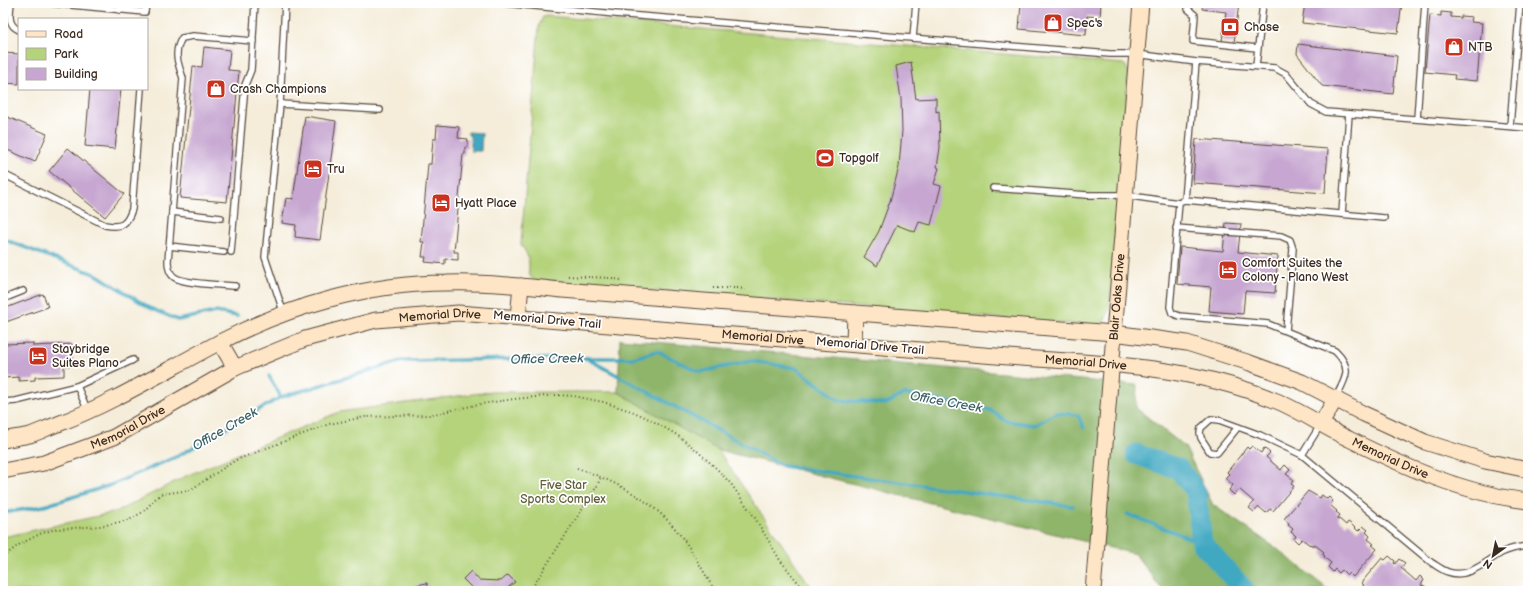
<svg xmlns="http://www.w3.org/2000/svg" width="1531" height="594" font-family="'Balsamiq Sans',sans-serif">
	<rect width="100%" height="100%" fill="#fff"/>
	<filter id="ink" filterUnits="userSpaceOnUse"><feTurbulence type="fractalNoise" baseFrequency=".025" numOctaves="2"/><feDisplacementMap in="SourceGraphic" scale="8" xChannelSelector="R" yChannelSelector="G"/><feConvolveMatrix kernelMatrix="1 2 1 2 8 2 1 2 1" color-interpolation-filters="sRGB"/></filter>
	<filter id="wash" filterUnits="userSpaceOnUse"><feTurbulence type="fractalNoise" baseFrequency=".012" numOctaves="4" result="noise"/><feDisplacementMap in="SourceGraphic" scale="16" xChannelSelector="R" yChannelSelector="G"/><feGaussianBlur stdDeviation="0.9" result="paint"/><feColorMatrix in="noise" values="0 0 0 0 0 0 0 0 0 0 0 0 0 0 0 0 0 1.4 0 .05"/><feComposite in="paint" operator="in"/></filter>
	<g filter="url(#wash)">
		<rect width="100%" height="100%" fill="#f5edda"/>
		<g fill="#b4d37a" stroke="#787e4c">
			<path d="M546,16l577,48 3,2 2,7 -19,238 -5,10 -7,5 -562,-45c-10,-7 -4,-12 -7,-23 -1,-5 -5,-10 -7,-14l18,-218 4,-9z"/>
			<path d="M488,392h130l100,58 89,131 9,10h-813v-54l113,-25 70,-36 153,-64z"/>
		</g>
		<path fill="#8fb56a" stroke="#657044" d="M620,339l517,46 -1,23 49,39 28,58 63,43 54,43h-167l-28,-37 -417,-104 -100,-58z"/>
		<path fill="#41a8c1" stroke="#3e6970" d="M468,132l14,1 -1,18h-10l-1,-16h-2z"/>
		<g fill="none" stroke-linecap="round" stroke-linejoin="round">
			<g stroke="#41a8c1" stroke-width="3.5">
				<path d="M3,239l94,36 53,33 28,12 38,-8 21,4"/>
				<path d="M586,358l197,108 290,40"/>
				<path d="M269,376l12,21"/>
				<path d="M3,513l41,-7 67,-21 67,-29 103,-59 121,-36 183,-3h49l23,-7 43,21 51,-11 45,7 43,32 47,4 18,-10 86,16 16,11 29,4 21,-12 22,2 6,13"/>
				<path d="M1127,514l75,29"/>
			</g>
			<path stroke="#41a8c1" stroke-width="21" d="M1136,454l43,15 17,23 6,51 43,48"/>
		</g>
		<g id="blocks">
			<g fill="#c7a7d1">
				<path d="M1021,3h80l-1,14 -13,-1 -1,19 -67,-6z"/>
				<path d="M1203,3h36l-5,40 -12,-2 4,-29 -24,-3z"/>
				<path d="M1305,3h97l-4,30 -96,-10z"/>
				<path d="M1441,12l10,1v4l10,1v-2l11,1 -1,5 11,1 -5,58 -23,-2 1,-4 -30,-3 5,-57 11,1z"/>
				<path d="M1298,44l99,12 -4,38 -71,-8 -25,-32z"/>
				<path d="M204,47l26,3 -2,20 11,1 -12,131 -47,-4 13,-132 9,1z"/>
				<path d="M3,53l16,1v30l-16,-1z"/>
				<path d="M911,62l5,37 20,-1v14l3,-1 1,37 -3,19 2,1 -5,16 7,2 -10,39 -12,-3 -4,10 -18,-7 -20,41 -13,-9 15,-26 11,-30 9,-34 3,-36 -1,-32 -5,-33z"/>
				<path d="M90,89h31l-6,60 -30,-3z"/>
				<path d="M3,115l44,19 -12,28 -32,-14z"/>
				<path d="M305,116l31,5 -16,119 -25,-3 1,-12 -14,-2 4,-25 7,1z"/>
				<path d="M437,125l22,2 -1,11 10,1 -1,9 -2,-1v7h-2l-9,98h4v8l-13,-1v5l-20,-2 1,-5h-4l2,-15h-3l7,-78h3l2,-25h3z"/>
				<path d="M1196,139l132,10 -3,44 -132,-10z"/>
				<path d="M68,148l56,46 -19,23 -56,-46z"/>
				<path d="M1226,223l15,1 -3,28 40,4 -3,37 -30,-2 -2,23 -34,-3 2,-24 -34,-3 3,-37 43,4z"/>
				<path d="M43,294l5,13 -45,16v-14z"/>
				<path d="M33,343v3l39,-2 1,22h-9v10l-29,1v3l-16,1v-4l-16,1v-34z"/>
				<path d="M1252,446l9,7 3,-5 6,5 -4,4 15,13 4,-5 5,5 -4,4 8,6 -3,4 3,2 -21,25 -3,-2 -4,4 -7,-6 -5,5 -5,-4 5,-6 -15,-13 -5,6 -5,-5 4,-5 -8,-7 4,-4 -2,-2 20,-25 2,2z"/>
				<path d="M1308,491l12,7 2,-3 5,4 2,-2 4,4 -3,4 7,6 -1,1 4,3 -2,3 8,7 2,-3 3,2 7,7 5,-5 5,4 -2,2 4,4 -2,3 6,5 -2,1 5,4 -24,28 -4,-4 -2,2 -5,-5 -3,3 -4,-4 -2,3 -5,-5 3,-4 -7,-6 1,-1 -3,-2 2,-2 -10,-8 -1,2 -3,-2v1l-8,-6 -4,4 -4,-4 2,-3 -5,-4 2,-3 -5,-4 1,-2 -5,-4z"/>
				<path d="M1389,556l6,5 -1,2 1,1 4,-5 6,4 -4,5 15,13 4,-5 4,4 -3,5 1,1 1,-1 8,6h-67l-3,-3 3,-3 -3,-2 21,-25 3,2z"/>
				<path d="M471,571l8,9 22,1 7,-6 7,7 -11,9 -30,-1 -11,-11z"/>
				<path d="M427,583l1,8h-10l-2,-6z"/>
			</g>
		</g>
	</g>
	<g filter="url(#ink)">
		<use href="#blocks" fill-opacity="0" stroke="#57473a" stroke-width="1"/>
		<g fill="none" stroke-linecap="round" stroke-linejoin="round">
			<g stroke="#57473a" stroke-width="8">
				<g id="lane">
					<path d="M11,3c-1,11 -4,22 8,27"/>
					<path d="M50,3l95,9 1,-9"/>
					<path d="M504,3l111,11 495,40h26l60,8 79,6 11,6 25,30 15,8 202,16"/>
					<path d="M1188,3v6l7,6 -2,26 64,7"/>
					<path d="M120,10l1,-7"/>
					<path d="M913,38l3,-35"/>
					<path d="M1256,66l7,-63"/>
					<path d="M280,104l5,-101"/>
					<path d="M1417,119l8,-116"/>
					<path d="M1510,126l10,-123"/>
					<path d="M3,174l102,51c16,3 22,0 27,-16l9,-120"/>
					<path d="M993,188l94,7h37l55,8 -9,104 2,6 7,3 89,8 67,27c18,17 11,27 1,46"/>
					<path d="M1185,200l199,18"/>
					<path d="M1182,201l3,-1 11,-138"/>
					<path d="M172,212l49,6"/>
					<path d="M1342,214l7,-100"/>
					<path d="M1176,228l105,8 9,4 3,9 -7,82"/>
					<path d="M169,246l55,6"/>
					<path d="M231,252l14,-167 6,-15 4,-67"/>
					<path d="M235,286c-13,-1 -52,-2 -61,-9 -5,-4 -6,-10 -6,-16l15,-183c-5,-14 -10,-26 -1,-40l11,-2 60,5"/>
					<path d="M3,299l20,-8"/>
					<path d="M284,314l-19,-57 15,-153 100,6"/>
					<path d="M77,386l11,25"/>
					<path d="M3,402l13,-1 61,-15 56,-26"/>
					<path d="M1238,427l-21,26 -7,-1 -9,-14 -1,-5 1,-5 10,-9 8,1 41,15 42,20 130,108c5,3 10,7 16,9 20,7 37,-10 53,-19 8,-4 18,-6 27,-7"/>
					<path d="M1302,455l19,-31"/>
				</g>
			</g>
			<g stroke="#57473a" stroke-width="17">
				<g id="secondary">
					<path d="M518,317l3,-31"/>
					<path d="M220,342l15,26"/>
					<path d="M854,344l1,-31"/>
					<path d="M1321,424l15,-26"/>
					<path d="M3,440c9,-2 18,-3 27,-5 9,-3 19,-8 28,-11 57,-22 108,-54 162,-82 69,-36 149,-59 227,-59 38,-1 77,3 115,7l552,43 73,10 63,20 52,19 62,32 61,28 60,19 43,9"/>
					<path id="s1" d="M3,471l41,-8 70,-26 121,-69 70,-29 71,-19 82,-7 563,45c87,5 172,9 253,42 26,10 49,27 75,39 56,28 116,55 179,62"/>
					<path id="s2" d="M1093,591l48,-588"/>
				</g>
			</g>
			<g stroke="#57473a" stroke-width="2" stroke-dasharray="1 3" stroke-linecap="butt">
				<path d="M568,276l41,2 12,2"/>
				<path d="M713,288h26l9,2"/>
				<path d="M577,468c40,14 78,33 104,68 13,17 23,37 34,55"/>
				<path d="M3,557l17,-13 22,-11 14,-4 45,-3 28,-6 14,-8 14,-15 5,-3 28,-4 46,-30 93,-36 36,-7 64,-2 52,-11 33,-5 43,-4 17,1 29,6 31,10 17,8 26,15 18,14 22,20 14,15 24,34 25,42 25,31"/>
				<path d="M530,591l67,-105 4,-9"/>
			</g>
			<use href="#lane" stroke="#fff" stroke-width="5.5"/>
			<use href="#secondary" stroke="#fee5c5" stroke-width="15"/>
		</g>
	</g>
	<defs>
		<g id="shop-square" transform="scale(1)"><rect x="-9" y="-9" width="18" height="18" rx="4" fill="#c8321e" stroke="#fff"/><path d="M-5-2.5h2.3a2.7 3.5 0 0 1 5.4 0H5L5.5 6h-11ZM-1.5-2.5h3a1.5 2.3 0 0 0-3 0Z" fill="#fff"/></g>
		<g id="bank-square" transform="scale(1)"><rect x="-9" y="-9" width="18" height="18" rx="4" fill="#c8321e" stroke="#fff"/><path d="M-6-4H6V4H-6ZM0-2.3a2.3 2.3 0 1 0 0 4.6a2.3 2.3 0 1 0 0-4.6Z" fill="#fff"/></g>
		<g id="stadium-square" transform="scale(1)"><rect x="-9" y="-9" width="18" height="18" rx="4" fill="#c8321e" stroke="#fff"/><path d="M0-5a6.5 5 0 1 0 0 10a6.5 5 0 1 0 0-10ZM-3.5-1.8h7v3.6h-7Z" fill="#fff"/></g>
		<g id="hotel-square" transform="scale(1)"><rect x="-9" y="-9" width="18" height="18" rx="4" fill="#c8321e" stroke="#fff"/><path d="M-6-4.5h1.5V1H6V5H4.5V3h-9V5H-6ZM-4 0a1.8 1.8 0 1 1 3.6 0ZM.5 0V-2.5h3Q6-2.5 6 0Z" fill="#fff"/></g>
	</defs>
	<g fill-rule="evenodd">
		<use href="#shop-square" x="1053" y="23"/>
		<use href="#bank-square" x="1230" y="27"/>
		<use href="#shop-square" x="1454" y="47"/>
		<use href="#shop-square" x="216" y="89"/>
		<use href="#stadium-square" x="825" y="158"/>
		<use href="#hotel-square" x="313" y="169"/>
		<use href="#hotel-square" x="441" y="203"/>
		<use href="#hotel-square" x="1228" y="270"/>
		<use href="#hotel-square" x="38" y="356"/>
	</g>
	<g text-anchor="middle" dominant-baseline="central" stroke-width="3.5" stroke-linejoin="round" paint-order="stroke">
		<g font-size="12" fill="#3b2a1e" stroke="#fff" text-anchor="start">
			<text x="1067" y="23">Spec's</text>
			<text x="1244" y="27">Chase</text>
			<text x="1468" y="47">NTB</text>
			<text x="230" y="89">Crash Champions</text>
			<text x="839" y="158">Topgolf</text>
			<text x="327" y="169">Tru</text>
			<text x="455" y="203">Hyatt Place</text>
			<text x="1242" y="263">Comfort Suites the<tspan x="1242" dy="14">Colony - Plano West</tspan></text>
			<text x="52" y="349">Staybridge<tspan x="52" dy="14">Suites Plano</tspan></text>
		</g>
		<g font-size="12" fill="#3b2a1e" stroke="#fff">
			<text stroke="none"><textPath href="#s2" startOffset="295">Blair Oaks Drive</textPath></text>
			<text stroke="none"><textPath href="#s1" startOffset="469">Memorial Drive</textPath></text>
			<text transform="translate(547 320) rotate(5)">Memorial Drive Trail</text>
			<text stroke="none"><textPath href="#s1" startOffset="793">Memorial Drive</textPath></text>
			<text transform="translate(870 346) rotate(5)">Memorial Drive Trail</text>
			<text stroke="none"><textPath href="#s1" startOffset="1117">Memorial Drive</textPath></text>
			<text stroke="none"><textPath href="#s1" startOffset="133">Memorial Drive</textPath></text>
			<text stroke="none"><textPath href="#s1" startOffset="1440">Memorial Drive</textPath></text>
		</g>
		<g font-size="12" fill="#5f5d3a" stroke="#fff">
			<text x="563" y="485">Five Star<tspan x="563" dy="14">Sports Complex</tspan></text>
		</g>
		<g font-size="13" font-style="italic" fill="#3e6367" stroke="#fff">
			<text transform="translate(547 359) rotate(-1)">Office Creek</text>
			<text transform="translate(946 402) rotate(10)">Office Creek</text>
			<text transform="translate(225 429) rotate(-30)">Office Creek</text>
		</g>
	</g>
	<rect width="1531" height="594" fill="none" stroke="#fff" stroke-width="16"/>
	<rect x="18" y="18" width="130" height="72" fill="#ffffff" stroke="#b1aaa5"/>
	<rect x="26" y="31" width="20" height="6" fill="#fee5c5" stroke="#b1aaa5"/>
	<text x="54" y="38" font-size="12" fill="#3b2a1e">Road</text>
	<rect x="26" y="48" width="20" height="12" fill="#b4d37a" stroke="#b1aaa5"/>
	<text x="54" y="58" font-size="12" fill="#3b2a1e">Park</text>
	<rect x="26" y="68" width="20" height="12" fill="#c7a7d1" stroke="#b1aaa5"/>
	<text x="54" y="78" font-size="12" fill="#3b2a1e">Building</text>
	<g transform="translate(1493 556) rotate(213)" stroke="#ffffff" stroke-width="3" paint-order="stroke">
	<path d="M0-3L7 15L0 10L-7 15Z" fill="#3b2a1e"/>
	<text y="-6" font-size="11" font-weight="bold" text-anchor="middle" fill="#3b2a1e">N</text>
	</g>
</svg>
